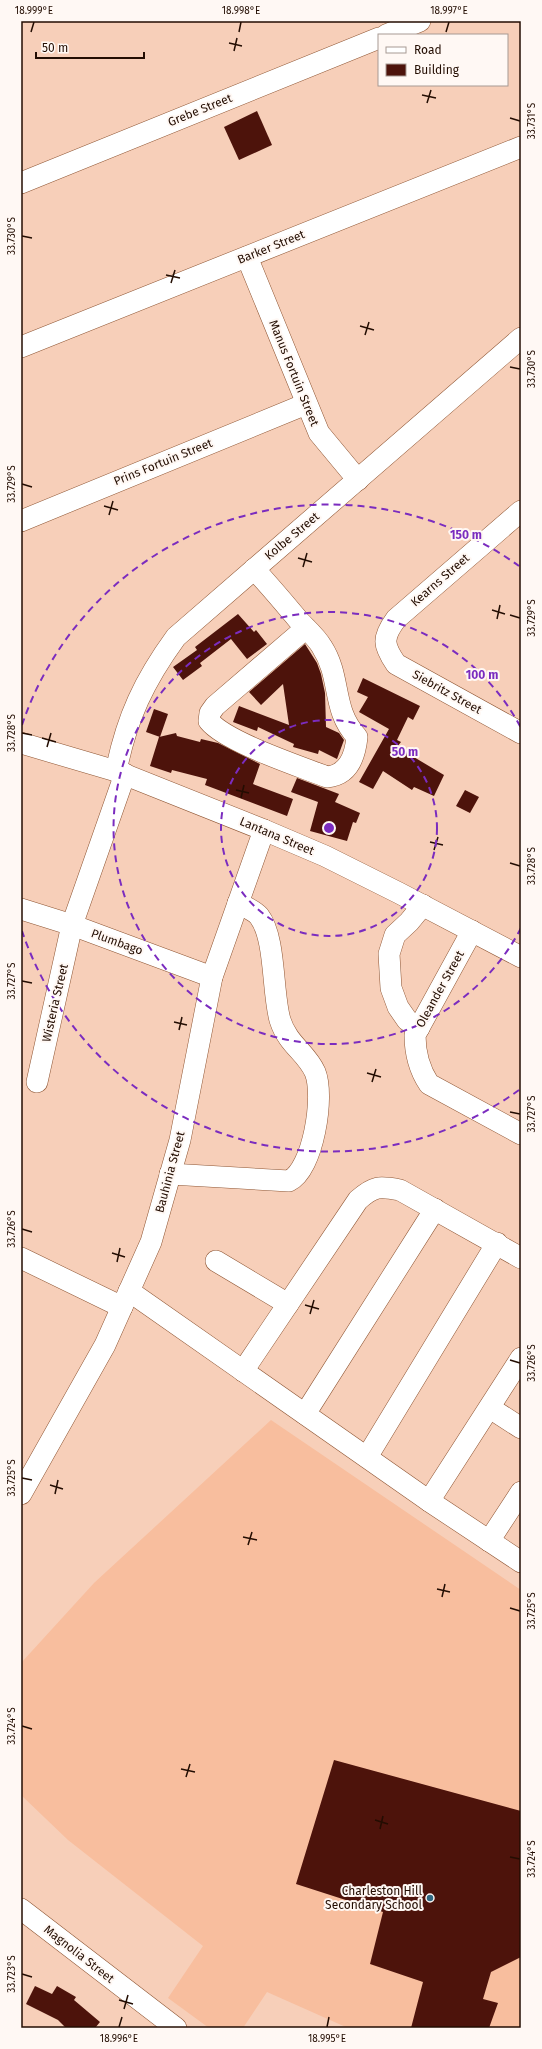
<svg xmlns="http://www.w3.org/2000/svg" width="542" height="2049" font-family="'Fira Sans',sans-serif">
	<rect width="100%" height="100%" fill="#f7cfb9"/>
	<path fill="#f8be9e" d="M271,1420l250,170v438h-173l-81,-36 -24,36h-34l-41,-30 35,-52 -135,-106 -47,-45v-132l73,-80z"/>
	<g fill="#4d130b">
		<path d="M257,111l15,34 -33,15 -15,-33z"/>
		<path d="M238,614l16,18 2,-2 11,14 -20,15 -16,-20 -31,24 2,3 -19,14 -10,-13 24,-17 -2,-3z"/>
		<path d="M305,644l12,19 4,11 4,19 1,34 13,6 5,7 -7,19 -18,-9 -1,4 -25,-7 1,-3 -36,-17 -1,4 -24,-9 6,-16 50,19 -6,-41 -22,21 -12,-13z"/>
		<path d="M363,678l57,28 -7,14 -5,-3 -11,23 4,2 -4,5 47,28 -10,21 -20,-9 -2,3 -29,-19 -10,18 -14,-7 30,-53 -30,-17 9,-15 -11,-5z"/>
		<path d="M154,709l14,5 -8,23 -14,-5z"/>
		<path d="M176,733l1,3 23,6 1,-3 17,4 42,21 -7,20 40,15 -6,17 -82,-31 2,-6 -35,-9 -1,3 -21,-7 9,-29z"/>
		<path d="M297,778l42,16 -4,8 25,11 -4,10 -3,-1 -6,19 -37,-10 8,-29 -27,-10z"/>
		<path d="M465,790l14,7 -9,16 -14,-7z"/>
		<path d="M334,1760l187,51v146l-30,15 -8,27 15,4 -9,25h-78l12,-46 -53,-18 13,-52 -87,-28z"/>
		<path d="M35,1986l17,8 5,-8 19,11 -2,3 26,22 -5,6h-29l-8,-8 -32,-16z"/>
	</g>
	<g fill="none" stroke-linecap="round" stroke-linejoin="round">
		<g stroke="#8f5634" stroke-width="22">
			<g id="minor">
				<path d="M386,35l34,-14"/>
				<path d="M21,183l358,-145"/>
				<path d="M247,257l72,176 39,47"/>
				<path d="M21,347l500,-200"/>
				<path d="M521,511l-125,108c-14,19 -13,26 0,45l125,69"/>
				<path d="M21,521l285,-117"/>
				<path d="M254,569c16,17 31,35 46,53 8,8 17,16 22,25 20,31 9,62 35,90 -2,20 -9,38 -30,40 -28,-11 -101,-35 -118,-56l1,-8 5,-7 91,-78"/>
				<path d="M21,743l95,28 148,59 61,26 74,37 122,64"/>
				<path d="M116,771c11,-54 28,-90 60,-134l345,-299"/>
				<path d="M21,909l51,16 140,52"/>
				<path d="M472,931l-57,104c0,18 4,34 14,49l92,50"/>
				<path d="M419,1028l-12,-8 -9,-13 -7,-19 -2,-34 6,-19 14,-13 14,-17"/>
				<path d="M37,1082l35,-157 53,-151"/>
				<path d="M170,1174l119,7c24,-11 36,-85 26,-109 -9,-20 -27,-27 -35,-52 -8,-28 -4,-82 -21,-104 -5,-6 -14,-9 -21,-13"/>
				<path d="M21,1258l101,49"/>
				<path d="M216,1261l72,43"/>
				<path d="M129,1291l300,210 92,61"/>
				<path d="M243,1371l115,-171c16,-14 21,-14 42,-10l121,68"/>
				<path d="M490,1408l31,20"/>
				<path d="M305,1414l130,-205"/>
				<path d="M367,1457l130,-214"/>
				<path d="M21,1494l84,-149 46,-103 29,-102 32,-163 52,-147"/>
				<path d="M429,1501l92,-143"/>
				<path d="M489,1541l32,-49"/>
				<path d="M21,1909l155,119"/>
			</g>
		</g>
		<use href="#minor" stroke="#fff" stroke-width="21"/>
	</g>
	<path fill="none" stroke="#230d02" stroke-width="1.5" d="M31,32l3,-10M239,32l2,-10M446,32l3,-10M229,43l13,3M234,51l3,-13M422,95l14,3M427,103l4,-13M510,118l10,3M22,236l10,2M166,275l14,3M171,283l4,-13M360,326l14,4M365,335l4,-13M510,367l10,2M22,484l10,3M104,506l14,4M109,515l4,-14M298,558l14,4M303,567l4,-14M492,610l13,4M510,615l10,3M497,619l3,-14M22,733l10,2M42,738l14,4M47,747l4,-14M236,790l13,3M241,798l3,-13M430,842l13,3M434,850l4,-13M510,863l10,3M22,981l10,2M174,1022l13,3M179,1030l3,-13M367,1073l14,4M372,1082l4,-13M510,1112l10,2M22,1229l10,3M112,1253l13,4M117,1262l3,-14M305,1305l14,4M310,1314l4,-14M510,1360l10,3M22,1478l10,2M50,1485l13,4M55,1494l3,-14M243,1537l14,3M248,1545l4,-13M437,1589l13,3M442,1597l3,-13M510,1608l10,3M22,1726l10,3M181,1769l14,3M186,1777l4,-13M375,1820l13,4M380,1829l3,-13M510,1857l10,2M22,1974l10,3M119,2000l14,4M124,2009l4,-14M119,2027l3,-10M327,2027l2,-10"/>
	<g fill="none" stroke="#7b2cbf" stroke-width="2" stroke-dasharray="7 5">
		<circle cx="329" cy="828" r="108"/>
		<path d="M521 928A216 216 0 1 1 521 728"/>
		<path d="M519 1090A324 324 0 0 1 22 931M22 725A324 324 0 0 1 519 566"/>
	</g>
	<circle fill="#2e6781" stroke="#fff8f4" stroke-width="1.5" cx="430" cy="1898" r="4"/>
	<g text-anchor="middle" dominant-baseline="central" stroke-width="4" stroke-linejoin="round" paint-order="stroke">
		<g font-size="12" fill="#230d02" stroke="#fff8f4">
			<text transform="translate(200 110) rotate(-22)">Grebe Street</text>
			<text transform="translate(271 247) rotate(-22)">Barker Street</text>
			<text transform="translate(294 373) rotate(68)">Manus Fortuin Street</text>
			<text transform="translate(163 462) rotate(-22)">Prins Fortuin Street</text>
			<text transform="translate(292 536) rotate(-40)">Kolbe Street</text>
			<text transform="translate(440 580) rotate(-41)">Kearns Street</text>
			<text transform="translate(447 692) rotate(29)">Siebritz Street</text>
			<text transform="translate(277 836) rotate(23)">Lantana Street</text>
			<text transform="translate(117 942) rotate(20)">Plumbago</text>
			<text transform="translate(440 989) rotate(-61)">Oleander Street</text>
			<text transform="translate(55 1003) rotate(-77)">Wisteria Street</text>
			<text transform="translate(170 1172) rotate(-75)">Bauhinia Street</text>
			<text transform="translate(79 1954) rotate(38)">Magnolia Street</text>
		</g>
		<g font-size="12" fill="#230d02" stroke="#fff8f4" text-anchor="end">
			<text x="422" y="1891">Charleston Hill<tspan x="422" dy="14">Secondary School</tspan></text>
		</g>
	</g>
	<circle cx="329" cy="828" r="6" fill="#7b2cbf" stroke="#fff8f4" stroke-width="2"/>
	<g font-size="12" text-anchor="middle" font-weight="bold" fill="#7b2cbf" stroke="#fff8f4" stroke-width="4" stroke-linejoin="round" paint-order="stroke">
		<text x="466" y="539">150 m</text>
		<text x="482" y="679">100 m</text>
		<text x="405" y="756">50 m</text>
	</g>
	<rect width="542" height="2049" fill="none" stroke="#fff8f4" stroke-width="44"/>
	<rect x="378" y="34" width="130" height="52" fill="#fff8f4" stroke="#a79a93"/>
	<rect x="386" y="47" width="20" height="6" fill="#ffffff" stroke="#a79a93"/>
	<text x="414" y="54" font-size="12" fill="#230d02">Road</text>
	<rect x="386" y="64" width="20" height="12" fill="#4d130b" stroke="#a79a93"/>
	<text x="414" y="74" font-size="12" fill="#230d02">Building</text>
	<path d="M36 52v6h108v-6" fill="none" stroke="#230d02" stroke-width="2"/>
	<text x="42" y="52" font-size="12" fill="#230d02" stroke="#fff8f4" stroke-width="3" paint-order="stroke">50 m</text>
	<rect x="22" y="22" width="498" height="2005" fill="none" stroke="#230d02" stroke-width="1.5"/>
	<g font-size="10" text-anchor="middle" fill="#230d02">
		<text x="34" y="14">18.999°E</text>
		<text x="241" y="14">18.998°E</text>
		<text x="449" y="14">18.997°E</text>
		<text transform="translate(531 121) rotate(-90)" y="4">33.731°S</text>
		<text transform="translate(11 236) rotate(-90)" y="4">33.730°S</text>
		<text transform="translate(531 369) rotate(-90)" y="4">33.730°S</text>
		<text transform="translate(11 484) rotate(-90)" y="4">33.729°S</text>
		<text transform="translate(531 618) rotate(-90)" y="4">33.729°S</text>
		<text transform="translate(11 733) rotate(-90)" y="4">33.728°S</text>
		<text transform="translate(531 866) rotate(-90)" y="4">33.728°S</text>
		<text transform="translate(11 981) rotate(-90)" y="4">33.727°S</text>
		<text transform="translate(531 1114) rotate(-90)" y="4">33.727°S</text>
		<text transform="translate(11 1229) rotate(-90)" y="4">33.726°S</text>
		<text transform="translate(531 1363) rotate(-90)" y="4">33.726°S</text>
		<text transform="translate(11 1478) rotate(-90)" y="4">33.725°S</text>
		<text transform="translate(531 1611) rotate(-90)" y="4">33.725°S</text>
		<text transform="translate(11 1726) rotate(-90)" y="4">33.724°S</text>
		<text transform="translate(531 1859) rotate(-90)" y="4">33.724°S</text>
		<text transform="translate(11 1974) rotate(-90)" y="4">33.723°S</text>
		<text x="119" y="2042">18.996°E</text>
		<text x="327" y="2042">18.995°E</text>
	</g>
</svg>
